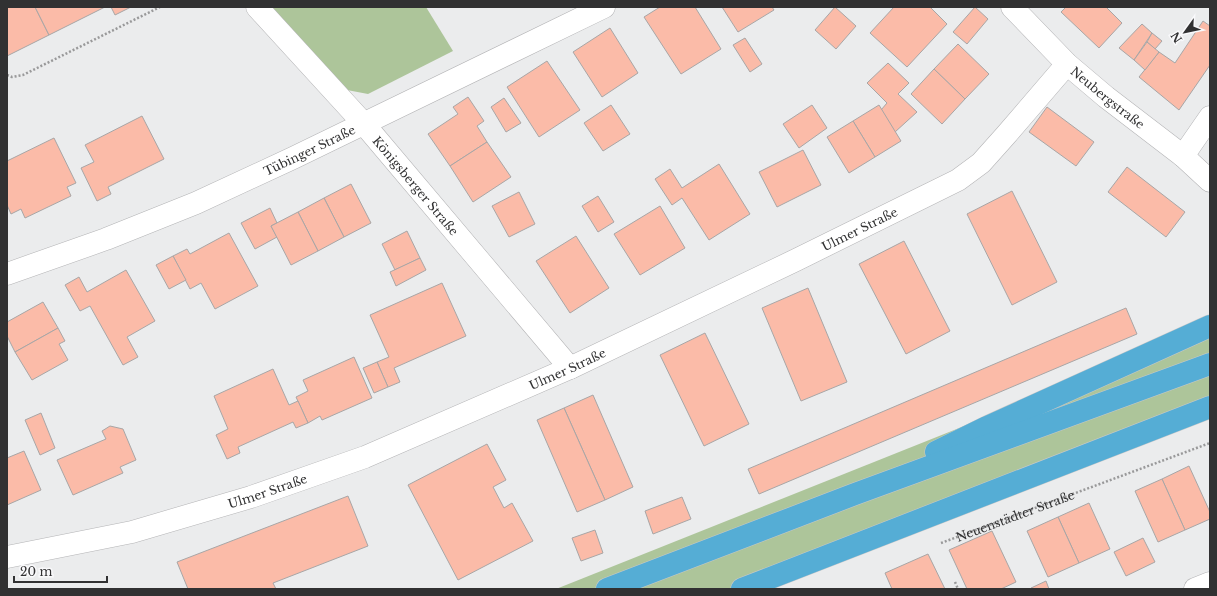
<svg xmlns="http://www.w3.org/2000/svg" width="1217" height="596" font-family="'Libre Baskerville',serif">
	<rect width="100%" height="100%" fill="#ebeced"/>
	<g fill="#adc59a">
		<path d="M271,7h155l27,44 -85,43 -21,-4z"/>
		<path d="M1210,328v85l-439,176h-215z"/>
	</g>
	<g fill="#fbbba8" stroke="#a8a6a6">
		<path d="M7,7h28l14,28 -42,21z"/>
		<path d="M35,7h70l-56,28z"/>
		<path d="M111,7h20l-16,8z"/>
		<path d="M660,7h35l26,42 -40,25 -37,-57z"/>
		<path d="M722,7h50l2,3 -36,22z"/>
		<path d="M835,7l21,19 -20,23 -21,-19z"/>
		<path d="M894,7h36l17,17 -40,43 -37,-34z"/>
		<path d="M975,7l13,12 -21,25 -14,-12z"/>
		<path d="M1066,7h40l16,16 -23,25 -38,-36z"/>
		<path d="M1203,21l7,5v39l-31,45 -40,-33 20,-25 16,11z"/>
		<path d="M1142,24l10,9 -18,27 -15,-12z"/>
		<path d="M610,28l28,45 -36,24 -29,-45z"/>
		<path d="M1152,33l10,8 -7,8 -8,-7z"/>
		<path d="M745,38l17,26 -12,8 -17,-27z"/>
		<path d="M1147,42l12,10 -14,18 -11,-10z"/>
		<path d="M958,44l31,30 -24,25 -31,-30z"/>
		<path d="M547,61l33,49 -41,27 -32,-50z"/>
		<path d="M888,63l21,20 -11,11 19,18 -22,20 -14,-22 6,-7 -20,-20z"/>
		<path d="M934,69l31,30 -23,25 -31,-30z"/>
		<path d="M468,97l16,24 -7,5 10,16 -37,24 -22,-32 30,-20 -5,-7z"/>
		<path d="M504,98l17,25 -15,9 -15,-25z"/>
		<path d="M611,105l19,29 -27,17 -19,-28z"/>
		<path d="M812,105l15,23 -28,20 -16,-24z"/>
		<path d="M879,105l22,36 -26,16 -22,-36z"/>
		<path d="M1047,107l47,35 -18,24 -47,-34z"/>
		<path d="M142,116l22,43 -56,28 3,7 -14,7 -16,-33 13,-6 -9,-17z"/>
		<path d="M853,121l22,36 -26,16 -22,-36z"/>
		<path d="M54,138l22,45 -9,4 4,9 -46,22 -4,-9 -10,5 -4,-9v-44z"/>
		<path d="M487,142l24,35 -38,25 -23,-36z"/>
		<path d="M803,150l18,35 -44,22 -18,-35z"/>
		<path d="M719,164l31,50 -41,26 -27,-42 -10,7 -17,-26 15,-10 12,19z"/>
		<path d="M1127,167l58,45 -19,25 -58,-45z"/>
		<path d="M351,184l20,39 -27,14 -20,-39z"/>
		<path d="M1012,191l45,91 -45,23 -45,-91z"/>
		<path d="M519,192l16,32 -26,13 -17,-31z"/>
		<path d="M598,196l16,26 -16,10 -16,-26z"/>
		<path d="M324,198l20,39 -26,14 -20,-39z"/>
		<path d="M660,206l25,42 -45,27 -26,-41z"/>
		<path d="M270,208l7,15 -6,3 6,11 -22,12 -14,-26z"/>
		<path d="M298,212l20,39 -27,14 -20,-39z"/>
		<path d="M407,231l13,27 -25,12 -13,-26z"/>
		<path d="M229,233l29,53 -43,23 -14,-26 -11,6 -17,-33 14,-7 3,5z"/>
		<path d="M576,236l33,52 -39,25 -34,-52z"/>
		<path d="M904,241l46,90 -44,23 -47,-90z"/>
		<path d="M173,256l13,24 -17,9 -13,-24z"/>
		<path d="M420,258l6,12 -30,16 -6,-14z"/>
		<path d="M126,270l29,51 -28,16 11,20 -15,8 -33,-59 -10,5 -15,-26 14,-8 8,15z"/>
		<path d="M442,283l24,53 -72,32 6,14 -12,5 -11,-25 12,-5 -19,-42z"/>
		<path d="M808,288l39,94 -46,19 -39,-93z"/>
		<path d="M43,302l15,26 -43,24 -8,-16v-14z"/>
		<path d="M1126,308l11,26 -378,160 -11,-25z"/>
		<path d="M58,328l7,13 -6,3 9,16 -36,20 -17,-28z"/>
		<path d="M705,333l44,91 -45,22 -44,-91z"/>
		<path d="M354,357l18,41 -50,22 -2,-4 -12,7 -12,-26 12,-6 -5,-11z"/>
		<path d="M377,362l11,25 -14,6 -11,-25z"/>
		<path d="M273,369l16,36 9,-4 10,22 -12,5 -3,-6 -55,25 2,6 -13,6 -11,-24 12,-6 -14,-33z"/>
		<path d="M593,395l40,92 -28,13 -41,-92z"/>
		<path d="M564,408l41,92 -28,12 -40,-92z"/>
		<path d="M41,413l14,35 -15,7 -15,-35z"/>
		<path d="M110,426l13,3 13,31 -16,7 3,6 -50,22 -16,-35 49,-21 -4,-8z"/>
		<path d="M487,444l19,36 -13,7 11,21 8,-5 21,38 -75,39 -50,-95z"/>
		<path d="M24,451l17,39 -34,15v-47z"/>
		<path d="M1189,466l21,46v7l-25,11 -23,-51z"/>
		<path d="M1162,479l23,51 -27,12 -23,-51z"/>
		<path d="M348,496l20,50 -95,37 3,6h-88l-11,-27z"/>
		<path d="M682,497l9,22 -38,15 -8,-23z"/>
		<path d="M1089,503l21,46 -31,14 -21,-46z"/>
		<path d="M1058,517l21,46 -31,14 -21,-46z"/>
		<path d="M595,530l8,23 -22,8 -9,-23z"/>
		<path d="M992,531l24,51 -15,7h-34l-18,-39z"/>
		<path d="M1143,538l12,24 -29,14 -12,-24z"/>
		<path d="M928,554l17,35h-53l-7,-16z"/>
		<path d="M1046,581l3,8h-17l-1,-1z"/>
	</g>
	<g fill="none" stroke-linecap="round" stroke-linejoin="round">
		<g stroke="#b4b4b6" stroke-width="23">
			<g id="minor">
				<path id="s2" d="M257,7l107,117 206,244"/>
				<path id="s3" d="M1012,7l55,57 39,33 77,59 27,25"/>
				<path d="M1183,156l27,-39"/>
				<path id="s4" d="M7,274l99,-35 90,-36 97,-45 311,-151"/>
				<path id="s5" d="M7,557l125,-25 119,-35 114,-40 205,-89 226,-108 162,-80 23,-17 25,-28 61,-71"/>
				<path d="M1195,589l15,-6"/>
			</g>
		</g>
		<g stroke="#c9c9ca" stroke-width="23">
			<g id="highway">
				<path d="M936,452l51,-25 223,-101"/>
				<path d="M607,589l248,-95 355,-130"/>
				<path d="M742,589l468,-182"/>
			</g>
		</g>
		<g stroke="#99999a" stroke-width="2.5" stroke-dasharray="2 2" stroke-linecap="butt">
			<path d="M7,75l5,2 11,-2 137,-68"/>
			<path id="s1" d="M941,543l269,-100"/>
			<path d="M955,582l3,7"/>
		</g>
		<use href="#minor" stroke="#fff" stroke-width="22"/>
		<use href="#highway" stroke="#55add5" stroke-width="22"/>
	</g>
	<g text-anchor="middle" dominant-baseline="central" stroke-width="4" stroke-linejoin="round" paint-order="stroke">
		<g font-size="12" fill="#313132" stroke="#f9f9fb">
			<text stroke="none"><textPath href="#s3" startOffset="132">Neubergstraße</textPath></text>
			<text stroke="none"><textPath href="#s4" startOffset="327">Tübinger Straße</textPath></text>
			<text stroke="none"><textPath href="#s2" startOffset="239">Königsberger Straße</textPath></text>
			<text stroke="none"><textPath href="#s5" startOffset="917">Ulmer Straße</textPath></text>
			<text stroke="none"><textPath href="#s5" startOffset="593">Ulmer Straße</textPath></text>
			<text stroke="none"><textPath href="#s5" startOffset="269">Ulmer Straße</textPath></text>
			<text stroke="none"><textPath href="#s1" startOffset="79">Neuenstädter Straße</textPath></text>
		</g>
	</g>
	<rect width="1217" height="596" fill="none" stroke="#313132" stroke-width="16"/>
	<g transform="translate(1185 32) rotate(237)" stroke="#f9f9fb" stroke-width="3" paint-order="stroke">
	<path d="M0-3L7 15L0 10L-7 15Z" fill="#313132"/>
	<text y="-6" font-size="11" font-weight="bold" text-anchor="middle" fill="#313132">N</text>
	</g>
	<path d="M14 576v6h93v-6" fill="none" stroke="#313132" stroke-width="2"/>
	<text x="20" y="576" font-size="12" fill="#313132" stroke="#f9f9fb" stroke-width="3" paint-order="stroke">20 m</text>
</svg>
